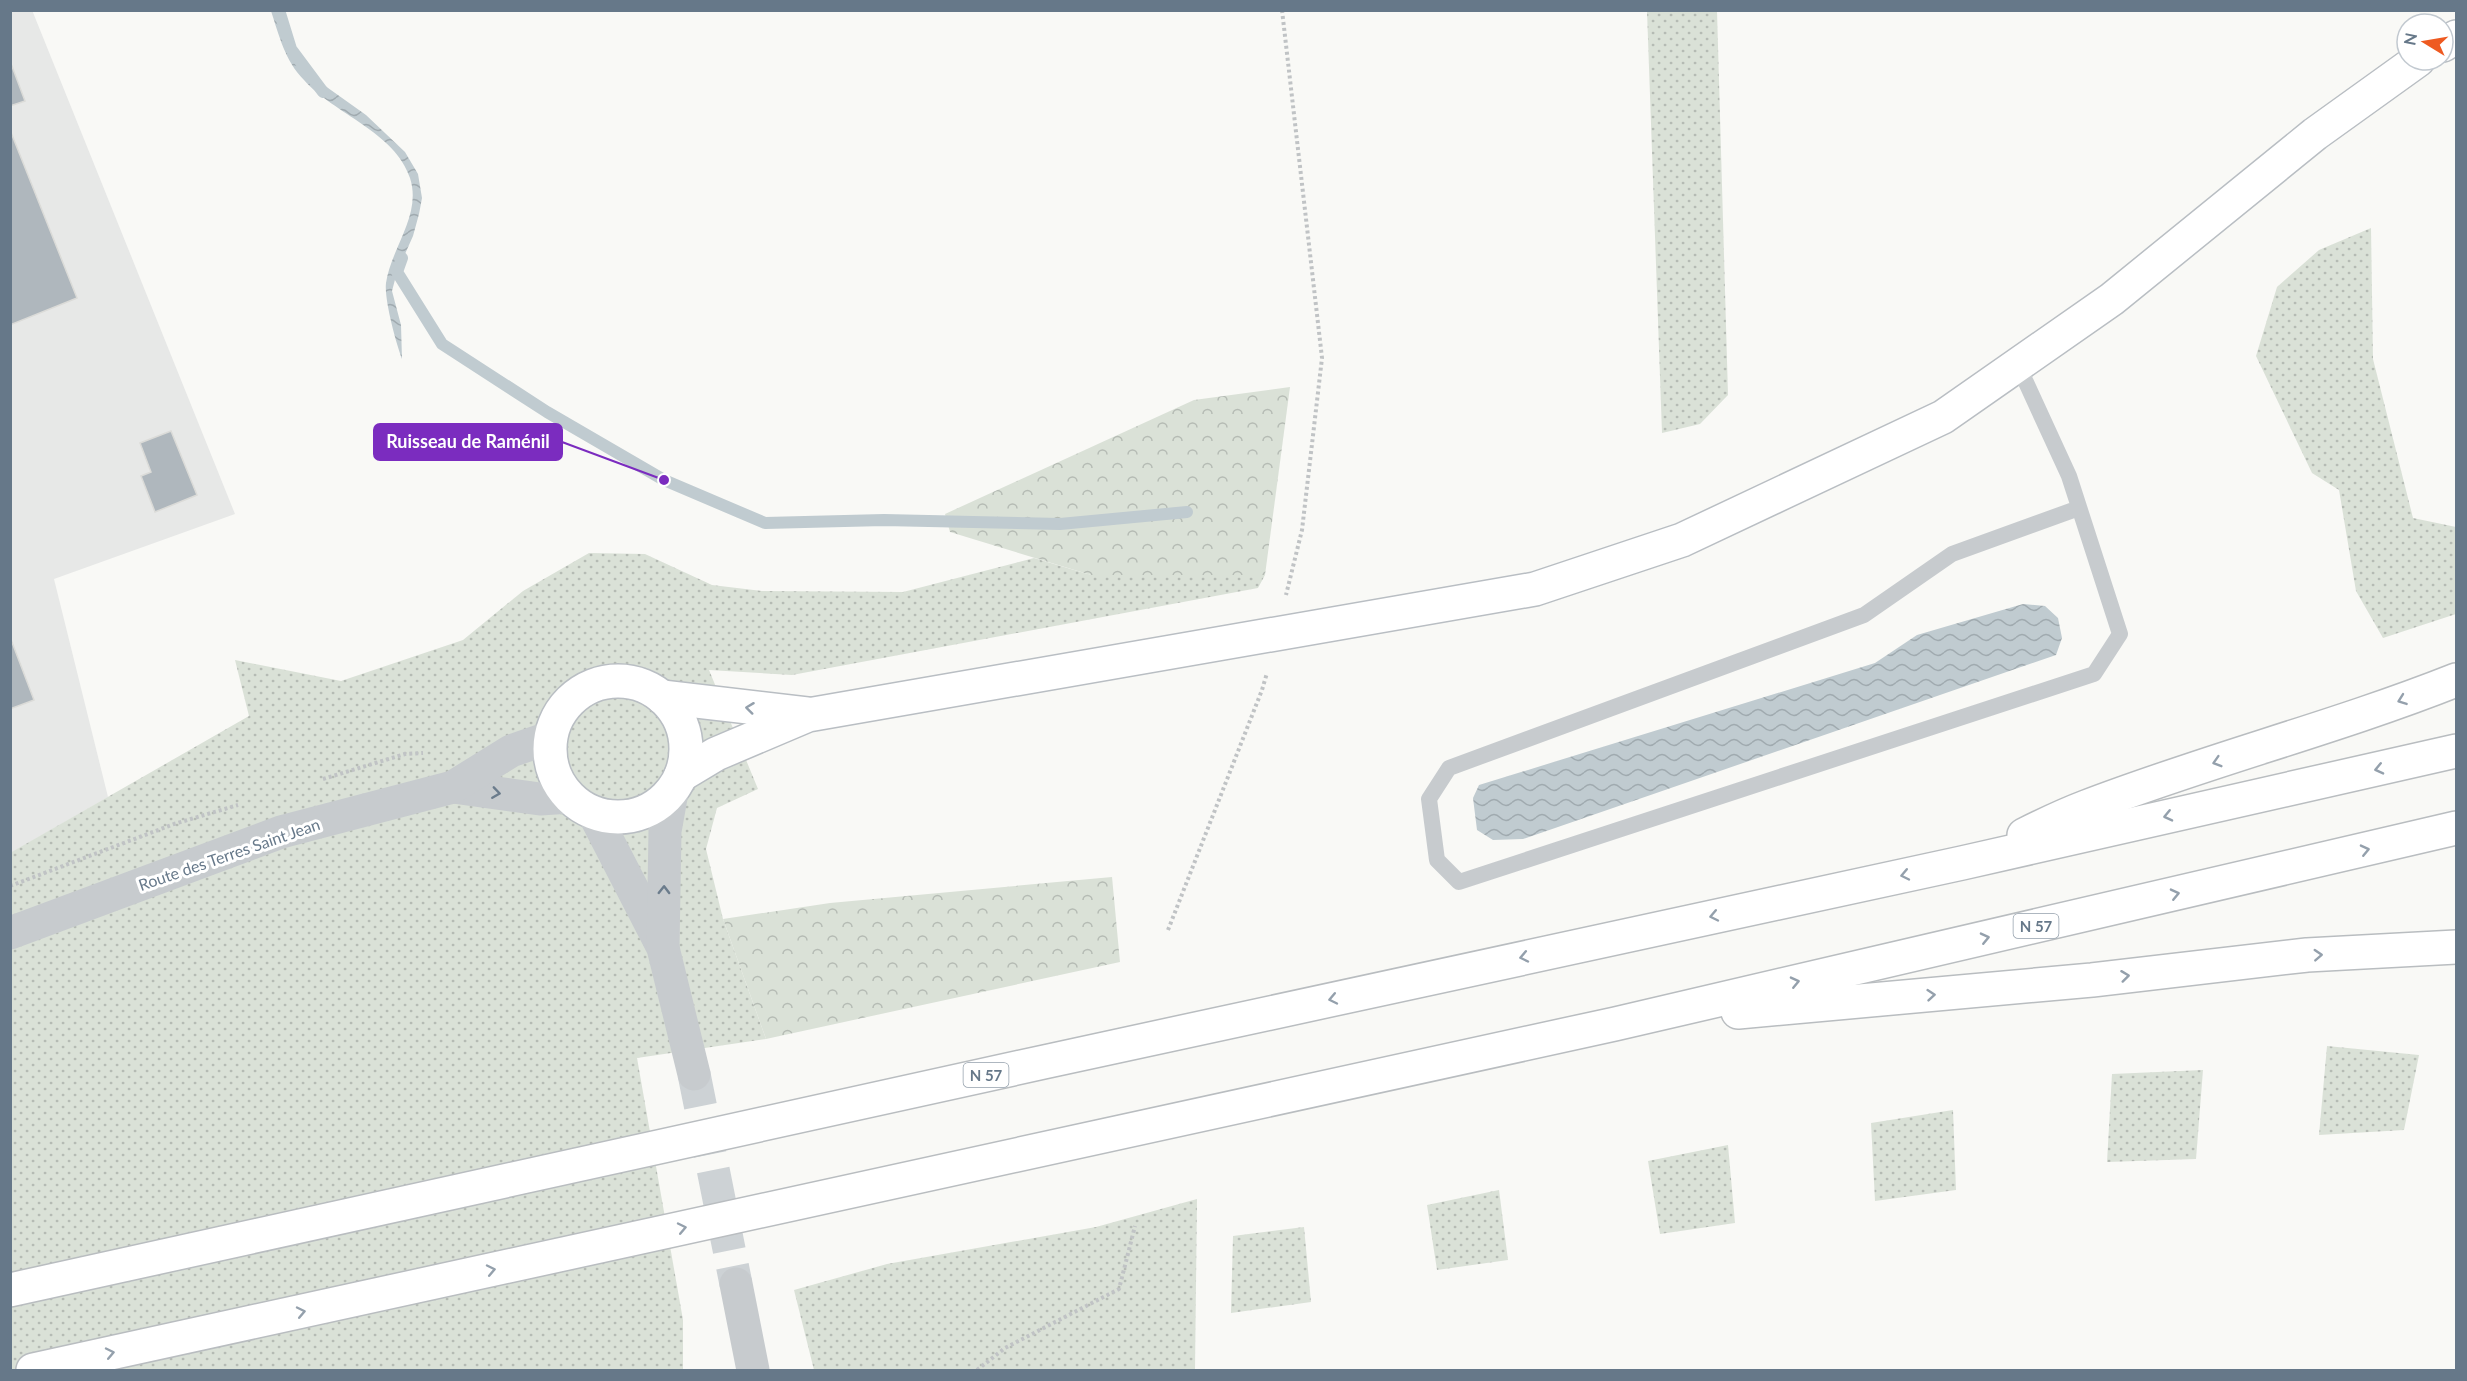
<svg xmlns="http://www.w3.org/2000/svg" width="2467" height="1381" font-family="Lato,sans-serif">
	<defs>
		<pattern id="grass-dots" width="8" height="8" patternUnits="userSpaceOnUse" patternTransform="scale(1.5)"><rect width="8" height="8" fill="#dae1d7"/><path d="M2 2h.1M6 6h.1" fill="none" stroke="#b5bbb4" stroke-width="1.8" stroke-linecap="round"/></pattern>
		<pattern id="forest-crowns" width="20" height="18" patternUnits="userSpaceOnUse" patternTransform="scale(1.5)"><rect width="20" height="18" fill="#dae1d7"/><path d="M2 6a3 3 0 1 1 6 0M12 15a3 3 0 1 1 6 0" fill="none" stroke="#b5bbb4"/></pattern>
		<pattern id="water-waves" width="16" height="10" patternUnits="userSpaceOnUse" patternTransform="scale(1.5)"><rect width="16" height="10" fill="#c0cbd0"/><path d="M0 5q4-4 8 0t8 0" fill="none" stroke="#a0aaaf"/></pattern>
	</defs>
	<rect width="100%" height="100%" fill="#f9f9f6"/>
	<path fill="#e7e8e7" d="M32,10l203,504 -181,65 54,218 -97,56 -1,-842z"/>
	<g fill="url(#grass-dots)">
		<path d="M1647,11h70l11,384 -28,29 -38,9z"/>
		<path d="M2371,228l2,131 40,159 43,9v87l-73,24 -27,-47 -17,-101 -27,-17 -56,-117 21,-69 42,-37z"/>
		<path d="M589,553l56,1 67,31 50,6 141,1 131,-34 57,17h174l-7,13 -466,87 -83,-5 49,119 -41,19 -11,41 17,70 43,120 -129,19 46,262v50h-672l-1,-517 239,-137 -14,-56 106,21 122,-41 60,-49z"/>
		<path d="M2327,1046l92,9 -15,75 -85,5z"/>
		<path d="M2203,1070l-7,89 -89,3 5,-88z"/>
		<path d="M1953,1110l3,80 -81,11 -4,-78z"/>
		<path d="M1728,1145l7,78 -75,11 -12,-73z"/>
		<path d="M1499,1190l9,70 -71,10 -10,-65z"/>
		<path d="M1197,1199l-2,171h-381l-20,-80 93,-26 209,-37z"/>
		<path d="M1304,1227l7,75 -80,11 2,-77z"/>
	</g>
	<g fill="url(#forest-crowns)">
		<path d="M1290,387l-25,188h-174l-141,-43 -5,-18 249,-114z"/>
		<path d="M1112,877l8,85 -354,77 -43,-120 107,-16z"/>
	</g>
	<g fill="url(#water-waves)">
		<path d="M271,11h7l13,38 16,24 59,42 39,37 13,22 4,24 -3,16 -6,22 -16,36 -5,19 9,34 1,34c-6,-16 -18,-60 -16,-76 5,-35 36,-68 24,-105 -15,-46 -76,-64 -106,-98 -19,-19 -25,-45 -33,-69z"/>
		<path d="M2023,604l22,2 13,12 4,20 -6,17 -533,184 -30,1 -16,-10 -4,-32 6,-13 396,-122 42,-28z"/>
	</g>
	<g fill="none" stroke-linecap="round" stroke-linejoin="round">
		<g stroke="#c0cbd0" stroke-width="12">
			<path d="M279,10l12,39 32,43"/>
			<path d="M402,258l-5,14 45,72 105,68 117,68 101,43 119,-3 176,4 127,-12"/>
		</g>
	</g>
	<g fill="#afb7bd" stroke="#dbdbd8" stroke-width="1.5">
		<path d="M10,61l15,40 -15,5z"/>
		<path d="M10,130l67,168 -67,27z"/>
		<path d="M171,431l26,64 -42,17 -14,-36 10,-4 -11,-29z"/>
		<path d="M10,637l24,63 -24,9z"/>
	</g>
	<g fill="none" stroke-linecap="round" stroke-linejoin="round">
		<path stroke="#cdd2d5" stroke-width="33" stroke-dasharray="33 16" stroke-linecap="butt" d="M694,1074l42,210"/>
		<g stroke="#b9bec3" stroke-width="36">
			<g id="secondary">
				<path d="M2443,45l13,-8"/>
				<circle cx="618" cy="749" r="68"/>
				<path d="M662,697l145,17"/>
				<path d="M681,775l35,-21 92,-39 727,-126 147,-49 261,-123 169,-118 203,-165 103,-74"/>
			</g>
		</g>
		<g stroke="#b9bdc0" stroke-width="36">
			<g id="highway">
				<path d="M2024,835c20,-10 41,-20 62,-28 122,-47 249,-79 370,-127"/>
				<path d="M1738,1012l354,-32 215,-25 149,-8"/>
				<path d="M10,1290l1034,-228 918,-199 494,-112"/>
				<path d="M33,1370l1582,-346 841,-196"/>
			</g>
		</g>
		<g stroke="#c0c3c5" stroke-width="4" stroke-dasharray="3 3" stroke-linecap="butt">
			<path d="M1282,10l40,348 -20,172 -16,65"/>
			<path d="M323,779l82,-25 18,-1"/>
			<path d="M10,886l164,-62 64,-19"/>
			<path d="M1168,930l94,-240 5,-17"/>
			<path d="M977,1370l28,-22 114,-59 16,-63"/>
		</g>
		<path stroke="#c7cbce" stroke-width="16" d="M2018,365l51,111 51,158 -26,40 -635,208 -22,-22 -8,-61 20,-31 415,-153 88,-61 127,-46"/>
		<g stroke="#c7cbce" stroke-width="33">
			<path d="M453,787l87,12 30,-2"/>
			<path d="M593,812l70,136 31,126"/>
			<path d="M10,933l271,-101 172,-45 58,-36 40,-14"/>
			<path d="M663,947l2,-116 7,-39"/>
			<path d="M736,1284l17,86"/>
		</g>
		<use href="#secondary" stroke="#fff" stroke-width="33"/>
		<use href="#highway" stroke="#fff" stroke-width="33"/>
	</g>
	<defs><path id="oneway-chevron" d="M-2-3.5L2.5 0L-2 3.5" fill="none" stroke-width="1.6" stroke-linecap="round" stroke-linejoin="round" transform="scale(1.5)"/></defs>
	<g stroke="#94a0ac">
		<use href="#oneway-chevron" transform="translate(2402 700) rotate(160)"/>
		<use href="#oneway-chevron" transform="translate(750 708) rotate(-173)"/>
		<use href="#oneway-chevron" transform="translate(2217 762) rotate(163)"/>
		<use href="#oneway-chevron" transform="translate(2379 769) rotate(167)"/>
		<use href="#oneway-chevron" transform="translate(2168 816) rotate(167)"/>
		<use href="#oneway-chevron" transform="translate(2365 850) rotate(-13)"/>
		<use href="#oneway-chevron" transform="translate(1905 875) rotate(168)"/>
		<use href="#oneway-chevron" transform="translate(2175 894) rotate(-13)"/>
		<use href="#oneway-chevron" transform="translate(1714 916) rotate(168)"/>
		<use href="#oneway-chevron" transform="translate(1985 938) rotate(-13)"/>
		<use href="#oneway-chevron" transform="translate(2318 955) rotate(-3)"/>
		<use href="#oneway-chevron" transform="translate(1524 957) rotate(168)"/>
		<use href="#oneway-chevron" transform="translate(2125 976) rotate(-7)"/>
		<use href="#oneway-chevron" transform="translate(1795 982) rotate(-13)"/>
		<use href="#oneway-chevron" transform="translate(1931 995) rotate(-5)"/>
		<use href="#oneway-chevron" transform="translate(1333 999) rotate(168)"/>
		<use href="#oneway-chevron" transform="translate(682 1228) rotate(-12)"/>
		<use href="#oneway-chevron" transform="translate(491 1270) rotate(-12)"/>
		<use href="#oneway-chevron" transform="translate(301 1312) rotate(-12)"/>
		<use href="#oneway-chevron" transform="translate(110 1353) rotate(-12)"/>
	</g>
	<g stroke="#6b7c8c">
		<use href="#oneway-chevron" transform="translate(496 793) rotate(8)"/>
		<use href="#oneway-chevron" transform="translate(664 890) rotate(-89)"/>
	</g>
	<g text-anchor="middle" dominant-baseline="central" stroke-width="6" stroke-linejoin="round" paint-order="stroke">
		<g fill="#fff" stroke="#94a0ac" stroke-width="1.5">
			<rect x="2013.5" y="914" width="45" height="24" rx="4.5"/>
			<rect x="963.5" y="1063" width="45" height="24" rx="4.5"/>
		</g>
		<g font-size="15" font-weight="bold" fill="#667889">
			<text x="2036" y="926">N 57</text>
			<text x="986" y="1075">N 57</text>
		</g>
		<g font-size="16" fill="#667889" stroke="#fff">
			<text transform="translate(229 854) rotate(-19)">Route des Terres Saint Jean</text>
		</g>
	</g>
	<path fill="none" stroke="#7b2cbf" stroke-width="2" d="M664 480L562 442"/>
	<circle fill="#7b2cbf" stroke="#fff" stroke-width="2" cx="664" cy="480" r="6"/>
	<rect fill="#7b2cbf" stroke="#7b2cbf" stroke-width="2" x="374" y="424" width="188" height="36" rx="6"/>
	<g font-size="18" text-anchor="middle" font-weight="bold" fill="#fff">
		<text x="468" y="448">Ruisseau de Raménil</text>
	</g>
	<rect width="2467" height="1381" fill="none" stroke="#667889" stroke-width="24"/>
	<g transform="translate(2425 42) rotate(281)"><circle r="28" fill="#ffffff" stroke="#c2c9d0" stroke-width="1.5"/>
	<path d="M0-4.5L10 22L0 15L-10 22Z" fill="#ee5a21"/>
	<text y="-9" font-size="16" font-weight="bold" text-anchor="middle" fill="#667889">N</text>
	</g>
</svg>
